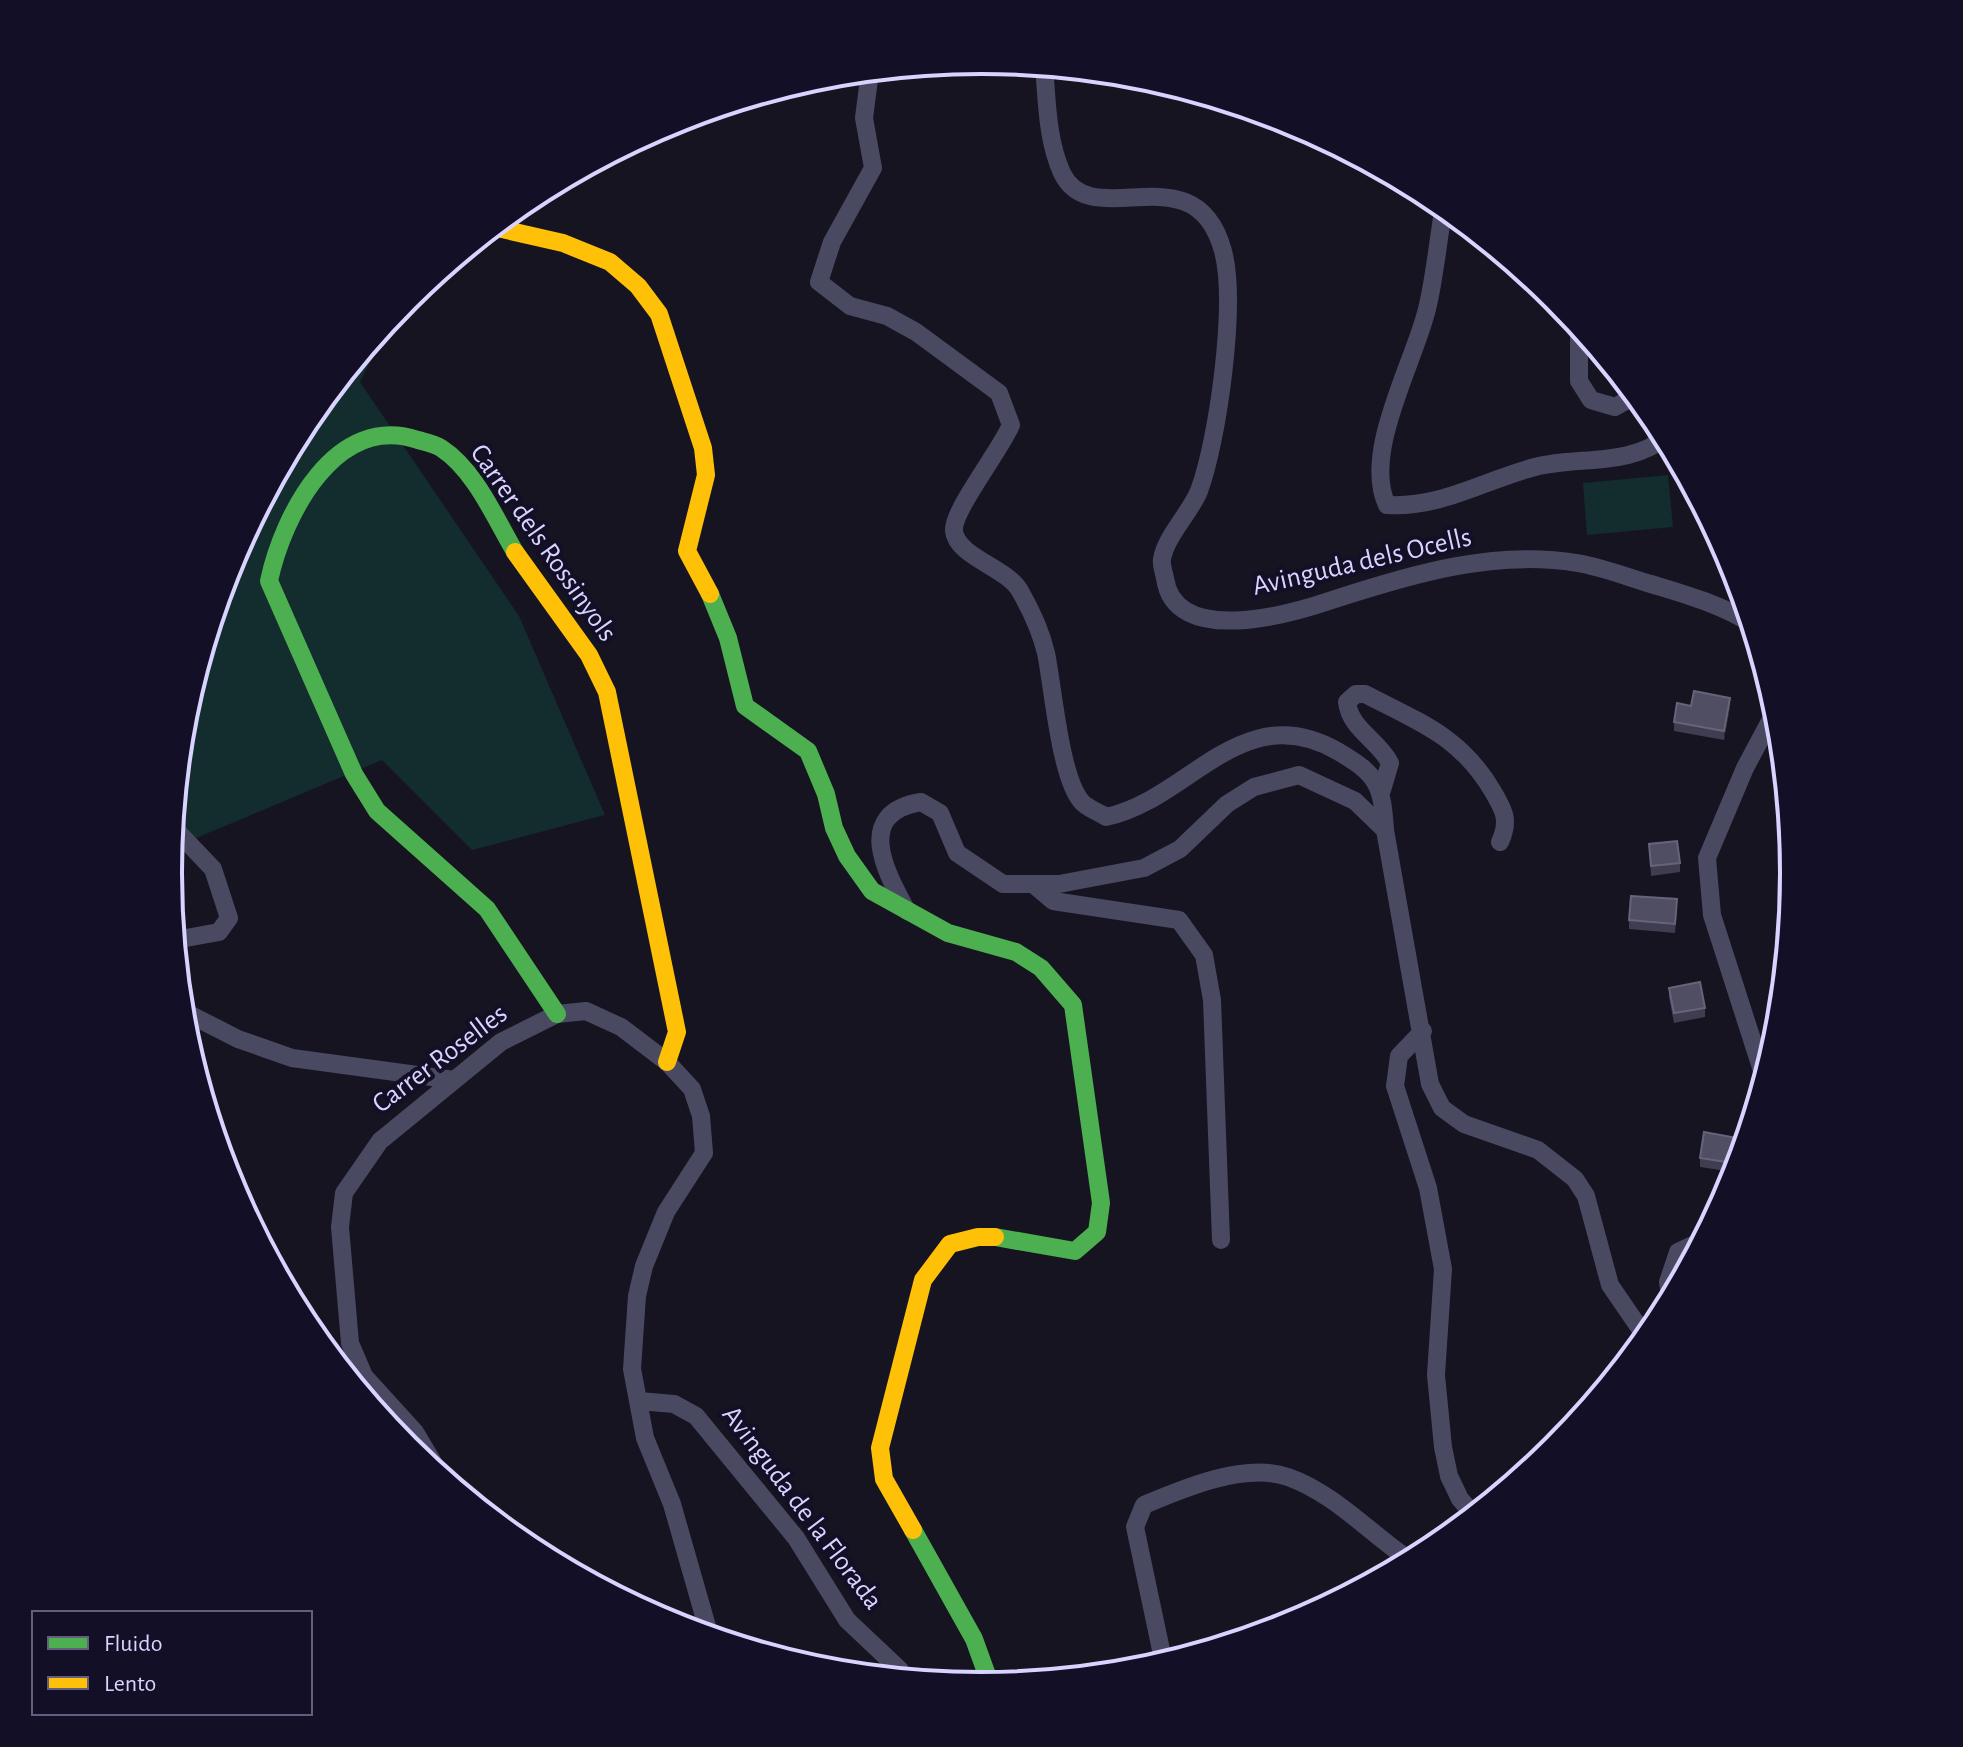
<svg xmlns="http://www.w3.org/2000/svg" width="1963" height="1747" font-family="'Alegreya Sans',sans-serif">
	<rect width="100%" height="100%" fill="#161421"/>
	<g fill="#132c2d">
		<path d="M396,311l-36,71 159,234 86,199 -133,35 -90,-90 -212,89 14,-135 46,-152 75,-141z"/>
		<path d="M1668,475l5,52 -86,8 -4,-52z"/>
	</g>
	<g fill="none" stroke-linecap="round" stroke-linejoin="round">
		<g stroke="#4a4962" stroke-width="18">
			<path d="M1044,66c3,35 3,74 18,107 30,63 133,-25 161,78 14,52 -5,189 -24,240 -9,22 -33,45 -37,68 -1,6 2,14 3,19 9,69 123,37 167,22 77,-25 162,-51 245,-37 25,4 50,14 74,21 36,11 69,20 101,40"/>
			<path d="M870,71l-6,47 9,50 -41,74 -13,40 31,24 37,10 29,16 83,61 12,32c-11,26 -59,86 -57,106 3,26 54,37 66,60 11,19 21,41 26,62 7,34 14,123 35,148 5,7 18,11 25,16 83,-17 136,-122 233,-65 39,23 43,33 46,78"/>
			<path d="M1444,206c-6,34 -9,70 -17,103 -13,54 -65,144 -40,196 55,3 97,-25 148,-38 41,-11 98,0 131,-31"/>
			<path d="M1579,325v56l12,19 24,7 21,-12"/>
			<path d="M1382,790l8,-27c-12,-23 -40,-34 -43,-61l9,-8h9c54,28 95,42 127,96 12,20 18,30 8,52"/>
			<path d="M173,827l40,42 16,49 -10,14 -44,8"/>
			<path d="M1033,884l20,17 126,19 25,35 8,45 9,240"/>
			<path d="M907,911c-22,-40 -53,-98 14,-109l19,11 17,40 46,31h56l85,-16 36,-19 47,-45 27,-17 45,-12 56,26 30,29 45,254 12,24 22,16 74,26 37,29 11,17 24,89 37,54"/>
			<path d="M181,1010l57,29 54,19 162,22"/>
			<path d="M1423,1031l-24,25 -4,30 33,102 15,81 -7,106 7,72 6,29 11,23 15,17"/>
			<path d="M1765,1080l-53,-165 -5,-57 38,-90 32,-60"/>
			<path d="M1671,1301l-3,-19 10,-30 26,-12"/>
			<path d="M639,1401l35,3 22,12 100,122 51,82 53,50 3,9"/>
			<path d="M443,1479l-28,-47 -51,-56 -14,-33 -10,-116 4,-34 36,-52 121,-99 56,-28 29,-3 35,16 46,35 25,27 9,27 3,37 -38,59 -22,54 -7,30 -5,73 13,69 27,66 38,133"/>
			<path d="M1164,1664l-29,-137 9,-22c40,-17 101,-43 144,-28 46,16 84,58 124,85"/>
		</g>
		<g stroke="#4caf50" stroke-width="18">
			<path d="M515,552c-20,-34 -40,-82 -74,-104 -6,-4 -16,-6 -23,-8 -82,-28 -135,75 -149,141l85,193 23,37 110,98 70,105"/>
			<path d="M710,594l18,44 17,68 63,45 18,43 8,34 13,28 25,35 76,42 68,19 25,16 32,37 28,198 -4,29 -22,19 -80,-14"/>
			<path d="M913,1530l61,109 17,47"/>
		</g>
		<g stroke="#ffc107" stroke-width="18">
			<path d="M493,227l70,16 47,19 28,24 21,28 44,134 3,27 -19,76 23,43"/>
			<path d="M515,552l74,103 18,37 70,340 -10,30"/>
			<path d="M913,1530l-29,-51 -4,-31 43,-168 27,-36 28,-7h17"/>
		</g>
	</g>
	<g fill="#403d50">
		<path d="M1691,706l39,1 -6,33 -50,-9v-9z"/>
		<path d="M1649,844l31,19v9l-29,4z"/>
		<path d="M1677,909l-2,24 -46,-4v-9z"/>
		<path d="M1669,988l36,20v9l-31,6 -5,-26z"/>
		<path d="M1737,1147l-4,25 -33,-5v-9z"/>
	</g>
	<g fill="#282635">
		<path d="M1730,698v9l-6,33v-9z"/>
		<path d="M1737,1138v9l-4,25v-9z"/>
	</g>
	<g fill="#504e63" stroke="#66637b" stroke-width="2">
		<path d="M1694,691l36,7 -6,33 -50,-9 3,-19 14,3z"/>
		<path d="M1677,841l3,22 -29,3 -2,-22z"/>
		<path d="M1631,896l46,3 -2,25 -46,-4z"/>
		<path d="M1700,982l5,26 -31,5 -5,-25z"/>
		<path d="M1704,1132l33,6 -4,25 -33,-5z"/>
	</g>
	<g text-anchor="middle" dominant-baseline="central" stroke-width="8" stroke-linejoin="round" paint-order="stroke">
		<g font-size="28" fill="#d9d4ff" stroke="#130f26">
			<text transform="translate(543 543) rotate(55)">Carrer dels Rossinyols</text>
			<text transform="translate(1362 562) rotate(-13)">Avinguda dels Ocells</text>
			<text transform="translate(440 1059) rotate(-37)">Carrer Roselles</text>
			<text transform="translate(802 1508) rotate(53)">Avinguda de la Florada</text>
		</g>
	</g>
	<path d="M0 0H1963V1747H0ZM182 873a799 799 0 1 1 1598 0a799 799 0 1 1-1598 0Z" fill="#130f26" fill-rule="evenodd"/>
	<path fill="none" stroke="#d9d4ff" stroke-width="4" d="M182 873a799 799 0 1 1 1598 0a799 799 0 1 1-1598 0Z"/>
	<rect x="32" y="1611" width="280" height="104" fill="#130f26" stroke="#625e7d" stroke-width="2"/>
	<rect x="48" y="1637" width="40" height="12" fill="#4caf50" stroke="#625e7d" stroke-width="2"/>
	<text x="104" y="1651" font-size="24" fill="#d9d4ff">Fluido</text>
	<rect x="48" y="1677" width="40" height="12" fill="#ffc107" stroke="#625e7d" stroke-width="2"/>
	<text x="104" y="1691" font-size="24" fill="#d9d4ff">Lento</text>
</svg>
